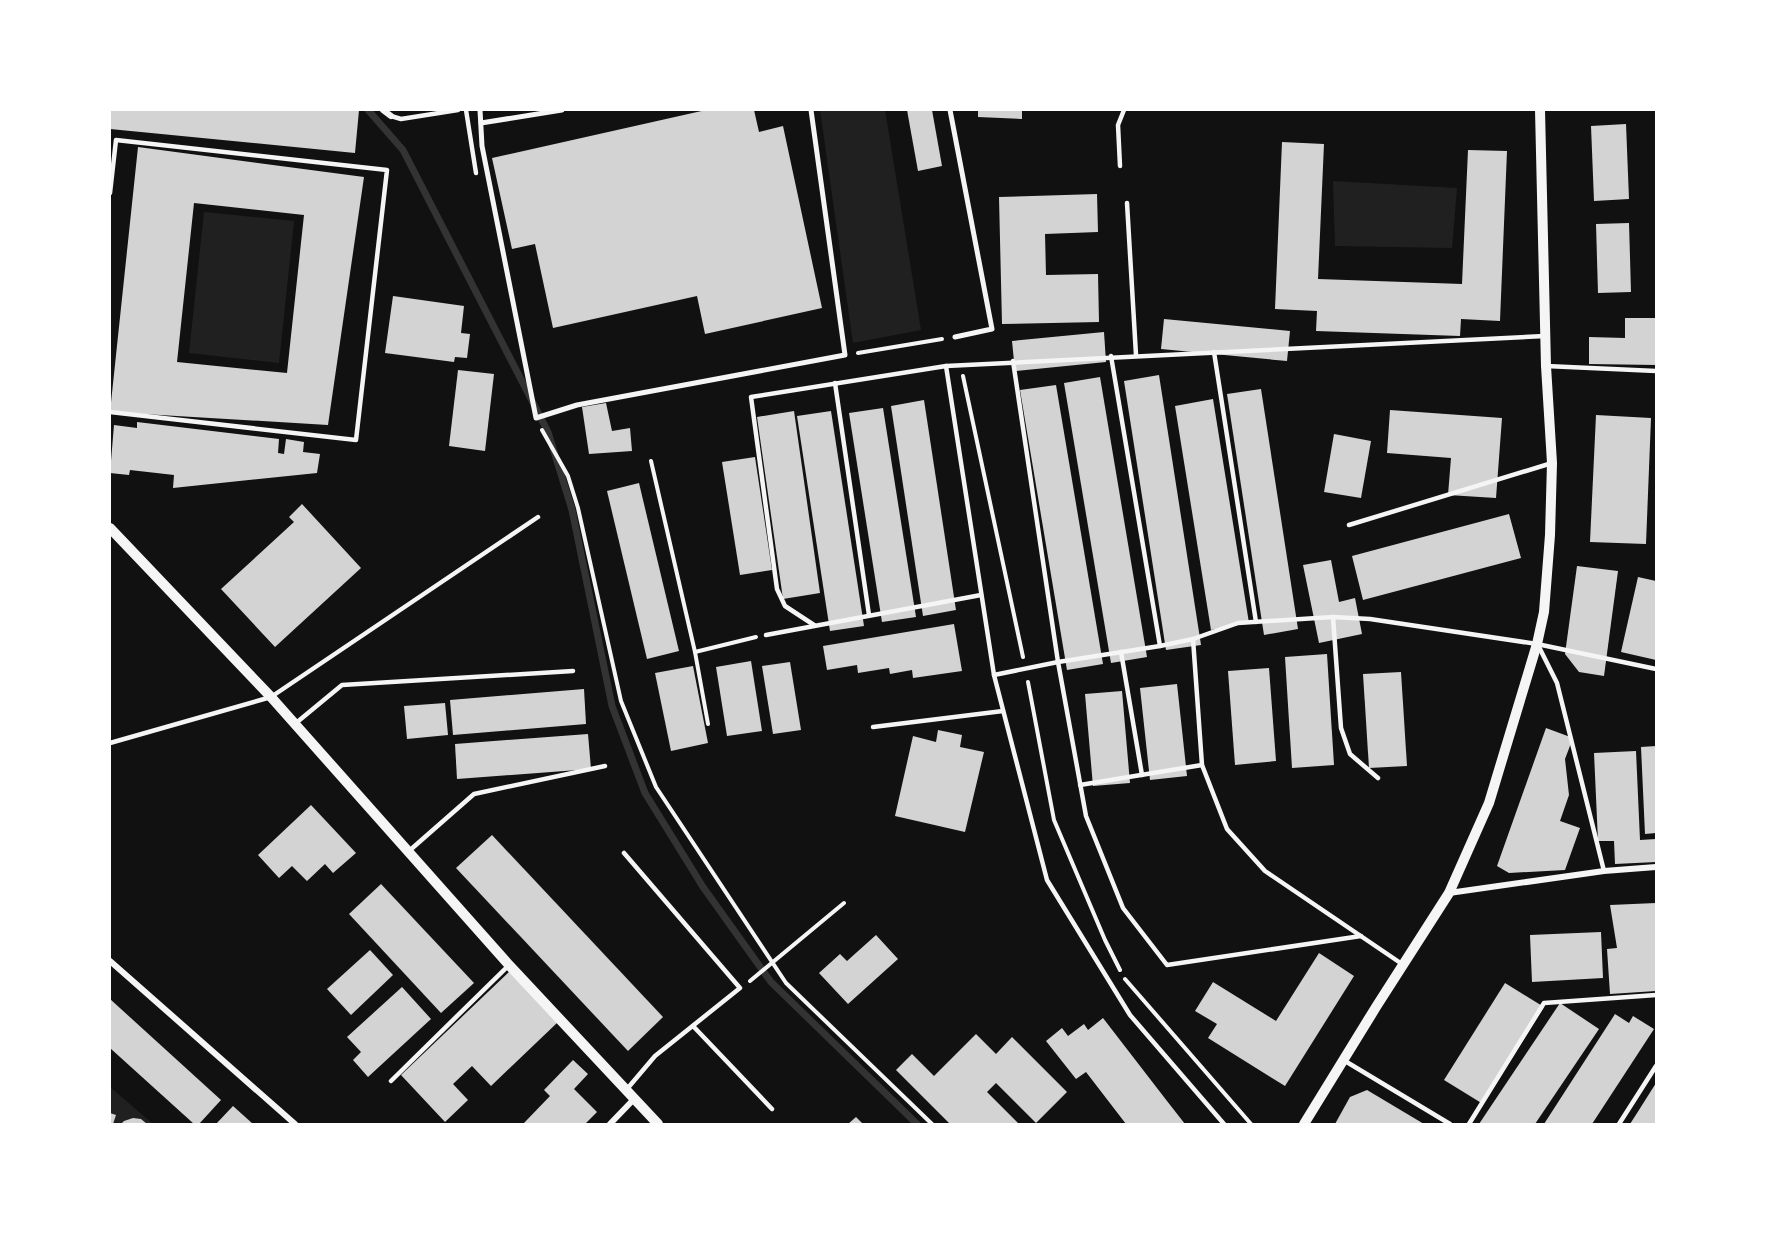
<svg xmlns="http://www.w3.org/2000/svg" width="1766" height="1234" font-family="Barlow,sans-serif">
	<rect width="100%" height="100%" fill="#111"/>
	<g fill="#202020">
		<path d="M820,110h65l36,220 -68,13z"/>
		<path d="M1333,181l124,7 -5,60 -117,-2z"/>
		<path d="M204,212l90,9 -15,142 -90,-10z"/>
		<path d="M110,1087l43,37h-43z"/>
	</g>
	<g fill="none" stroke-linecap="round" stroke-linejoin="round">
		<path stroke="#333" stroke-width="7" d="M368,110l35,40 145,282 24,78 40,196 33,87 58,94 68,95 146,142"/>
	</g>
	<g fill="#d3d3d3" fill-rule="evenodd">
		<path d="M110,110h249l-4,43 -245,-24z"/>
		<path d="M706,110h48l5,22 24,-6 39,182 -117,26 -8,-38 -144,32 -18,-84 -23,5 -20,-91z"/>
		<path d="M907,110h25l10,56 -24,5z"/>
		<path d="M978,110h44v9l-44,-2z"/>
		<path d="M1626,124l3,75 -35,2 -3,-75z"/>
		<path d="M1282,142l42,2 -6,135 144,5 6,-134 39,1 -7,170 -39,-2 -1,17 -144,-5 1,-20 -42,-2z"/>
		<path d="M138,147l226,30 -36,248 -218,-13zM194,203l110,12 -17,158 -110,-11z"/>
		<path d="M1097,194l1,38 -53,2 1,41 52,-1 1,48 -97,2 -3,-127z"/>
		<path d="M1629,223l2,69 -33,1 -2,-69z"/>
		<path d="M393,296l71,10 -3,27 9,1 -3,24 -12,-1 -1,5 -69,-9z"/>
		<path d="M1625,318h31v47l-67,-1v-27l36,1z"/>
		<path d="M1164,319l126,12 -3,30 -126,-12z"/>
		<path d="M1104,332l2,30 -91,9 -3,-30z"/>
		<path d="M458,370l36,4 -9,77 -36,-5z"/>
		<path d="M1159,375l42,270 -35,5 -42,-269z"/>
		<path d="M1100,377l47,280 -36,6 -47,-280z"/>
		<path d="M1056,385l47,279 -36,6 -47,-280z"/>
		<path d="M1261,389l37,240 -34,6 -37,-241z"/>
		<path d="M1213,399l36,224 -38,7 -36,-224z"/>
		<path d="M924,400l32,210 -33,6 -32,-210z"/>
		<path d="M606,403l6,28 18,-3 2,23 -43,3 -7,-47z"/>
		<path d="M883,408l33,209 -34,5 -33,-209z"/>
		<path d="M1390,410l112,8 -6,80 -48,-3 3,-37 -64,-5z"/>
		<path d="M794,411l26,182 -37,6 -26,-182z"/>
		<path d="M831,411l33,215 -34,5 -33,-215z"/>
		<path d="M1596,415l55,3 -5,126 -56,-2z"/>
		<path d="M137,422l142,17 -1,14 6,1 2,-15 18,3 -1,10 17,2 -3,19 -144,15 1,-13 -44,-5 -1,5 -19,-2 4,-48 23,3z"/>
		<path d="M1334,434l37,7 -10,57 -37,-6z"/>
		<path d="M755,457l17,113 -32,5 -18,-113z"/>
		<path d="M639,483l40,168 -32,8 -40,-168z"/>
		<path d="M302,504l59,64 -86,79 -54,-58 73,-67 -5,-5z"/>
		<path d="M1509,514l12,44 -158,42 -11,-44z"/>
		<path d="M1331,560l8,42 16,-4 7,36 -43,9 -16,-78z"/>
		<path d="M1577,566l41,5 -14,105 -25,-4 -14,-18z"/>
		<path d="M1638,577l18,4v79l-35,-8z"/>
		<path d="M954,624l8,47 -49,7 -1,-8 -22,4 -1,-6 -31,5 -1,-8 -30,5 -4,-24z"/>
		<path d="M1327,654l7,111 -42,3 -7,-111z"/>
		<path d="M751,661l11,70 -35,5 -11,-69z"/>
		<path d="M790,662l11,68 -28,4 -11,-68z"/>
		<path d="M693,666l15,77 -37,8 -16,-78z"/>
		<path d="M1269,668l7,93 -41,4 -7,-94z"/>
		<path d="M1401,672l6,94 -38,2 -6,-94z"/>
		<path d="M1177,684l10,92 -37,4 -10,-92z"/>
		<path d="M584,689l2,35 -133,11 -3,-35z"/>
		<path d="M1122,691l8,92 -37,3 -8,-92z"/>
		<path d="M445,703l3,32 -41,4 -3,-33z"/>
		<path d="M1546,728l27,10 -8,21 4,36 -9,26 20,7 -15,42 -56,3 -12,-7z"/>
		<path d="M938,730l24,5 -2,12 24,5 -19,80 -70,-16 18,-80 23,6z"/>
		<path d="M588,734l3,35 -134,10 -2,-35z"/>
		<path d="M1656,746v87l-11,1 -4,-87z"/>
		<path d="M1636,751l4,89 16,-1v23l-41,2 -1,-23h-16l-4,-88z"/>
		<path d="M311,805l45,48 -23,20 -8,-9 -18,17 -15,-15 -13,12 -21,-23z"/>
		<path d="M492,835l171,182 -35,34 -172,-183z"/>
		<path d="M381,884l93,99 -33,30 -92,-99z"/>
		<path d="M1656,903v88l-46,3 -3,-45 10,-1 -7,-43z"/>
		<path d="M1601,932l2,46 -71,4 -2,-47z"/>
		<path d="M876,935l22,24 -50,45 -29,-31 21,-19 7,7z"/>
		<path d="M370,950l23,25 -42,40 -24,-26z"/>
		<path d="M1319,953l35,23 -69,110 -77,-48 9,-14 -22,-13 18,-29 63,39z"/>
		<path d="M510,971l48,51 -67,64 -19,-20 -19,18 15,16 -23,22 -44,-47z"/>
		<path d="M1505,983l39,24 -61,97 -39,-24z"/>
		<path d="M402,987l29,32 -63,58 -15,-17 8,-8 -14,-15z"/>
		<path d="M110,999l111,101 -22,24h-5l-84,-76z"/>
		<path d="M1560,1003l39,26 -64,95h-56z"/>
		<path d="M1615,1014l14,9 4,-7 21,13 -62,95h-48z"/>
		<path d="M1103,1018l64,83 18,23h-59l-40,-52 -10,7 -30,-38 16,-13 6,8 16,-12 4,6z"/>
		<path d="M976,1034l20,20 16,-17 55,55 -31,31 -40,-40 -9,9 32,32h-69l-54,-54 16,-16 22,22z"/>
		<path d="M573,1060l15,14 -14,15 23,23 -12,12h-62l27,-28 -6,-6z"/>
		<path d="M1656,1083v41h-26l9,-14z"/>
		<path d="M1367,1090l57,34h-89l15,-27z"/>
		<path d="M233,1106l20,18h-37z"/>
		<path d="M110,1113l6,2 -3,9h-3z"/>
		<path d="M856,1117l7,7h-15z"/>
		<path d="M133,1118l8,1 6,5h-26l3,-3z"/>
	</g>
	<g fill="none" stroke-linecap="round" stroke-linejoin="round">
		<g stroke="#f5f5f5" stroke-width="4">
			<path d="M858,353l84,-14"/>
			<path d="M963,376l60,281"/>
			<path d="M542,430l26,46 10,32 43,193 35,86 130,196 146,141"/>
			<path d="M651,461l44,191 13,72"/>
			<path d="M695,652l61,-15"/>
			<path d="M1028,682l26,138 51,120 15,30"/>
			<path d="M1125,979l126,145"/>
			<path d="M750,981l94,-78"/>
		</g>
		<g stroke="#f5f5f5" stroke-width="4.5">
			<path d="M466,110l10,63"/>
			<path d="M391,116l10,3 57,-9"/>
			<path d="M1120,166l-2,-41 6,-15"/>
			<path d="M110,193l6,-53 271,30 -31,270 -246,-28"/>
			<path d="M1127,203l9,152"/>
			<path d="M1214,352l42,270"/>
			<path d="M1111,356l49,290"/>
			<path d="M1013,361l45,301 28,154 37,92 44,57 194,-29"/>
			<path d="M946,366l48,309 53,205 83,135 94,109"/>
			<path d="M1546,366l110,5"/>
			<path d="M835,383l34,232"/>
			<path d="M1349,525l203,-62"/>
			<path d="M1333,617l8,111 9,26 28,24"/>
			<path d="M814,625l-29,-19 -8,-17 -26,-192 195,-31 599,-30"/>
			<path d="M766,635l215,-40"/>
			<path d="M1193,639l9,126 25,64 38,42 137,93"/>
			<path d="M1539,647l18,36 47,188"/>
			<path d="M1121,652l21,123"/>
			<path d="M994,675l64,-13 102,-16 33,-7 45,-16 95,-6 37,2 167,25 119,25"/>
			<path d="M296,723l46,-38 231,-14"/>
			<path d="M873,727l130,-16"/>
			<path d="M110,743l161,-46 267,-180"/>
			<path d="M1080,785l122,-20"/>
			<path d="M409,851l65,-57 131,-28"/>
			<path d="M624,853l116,135 -85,68 -28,33"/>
			<path d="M693,1026l79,83"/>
			<path d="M1345,1061l105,63"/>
			<path d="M391,1081l118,-116"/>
			<path d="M1469,1124l75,-121 112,-8"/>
			<path d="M1619,1124l37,-58"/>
		</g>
		<g stroke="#f5f5f5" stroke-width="5">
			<path d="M480,110l2,36 54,272 41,-13 268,-50 -34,-245"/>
			<path d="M950,110l42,219 -37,8"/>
			<path d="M481,123l81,-13"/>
		</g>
		<g stroke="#f5f5f5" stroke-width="6">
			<path d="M383,110l8,6"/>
			<path d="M1449,893l155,-22 52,-4"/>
			<path d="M110,961l185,163"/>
			<path d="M610,1124l25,-26"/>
		</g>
		<g stroke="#f5f5f5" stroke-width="10">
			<path d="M110,528l161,169 238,268 149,159"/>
			<path d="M1304,1124l72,-117 73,-114 40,-90 48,-159 7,-32 6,-77 2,-72 -6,-97 -6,-256"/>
		</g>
	</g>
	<rect width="1766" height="1234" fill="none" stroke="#ffffff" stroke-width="222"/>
</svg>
